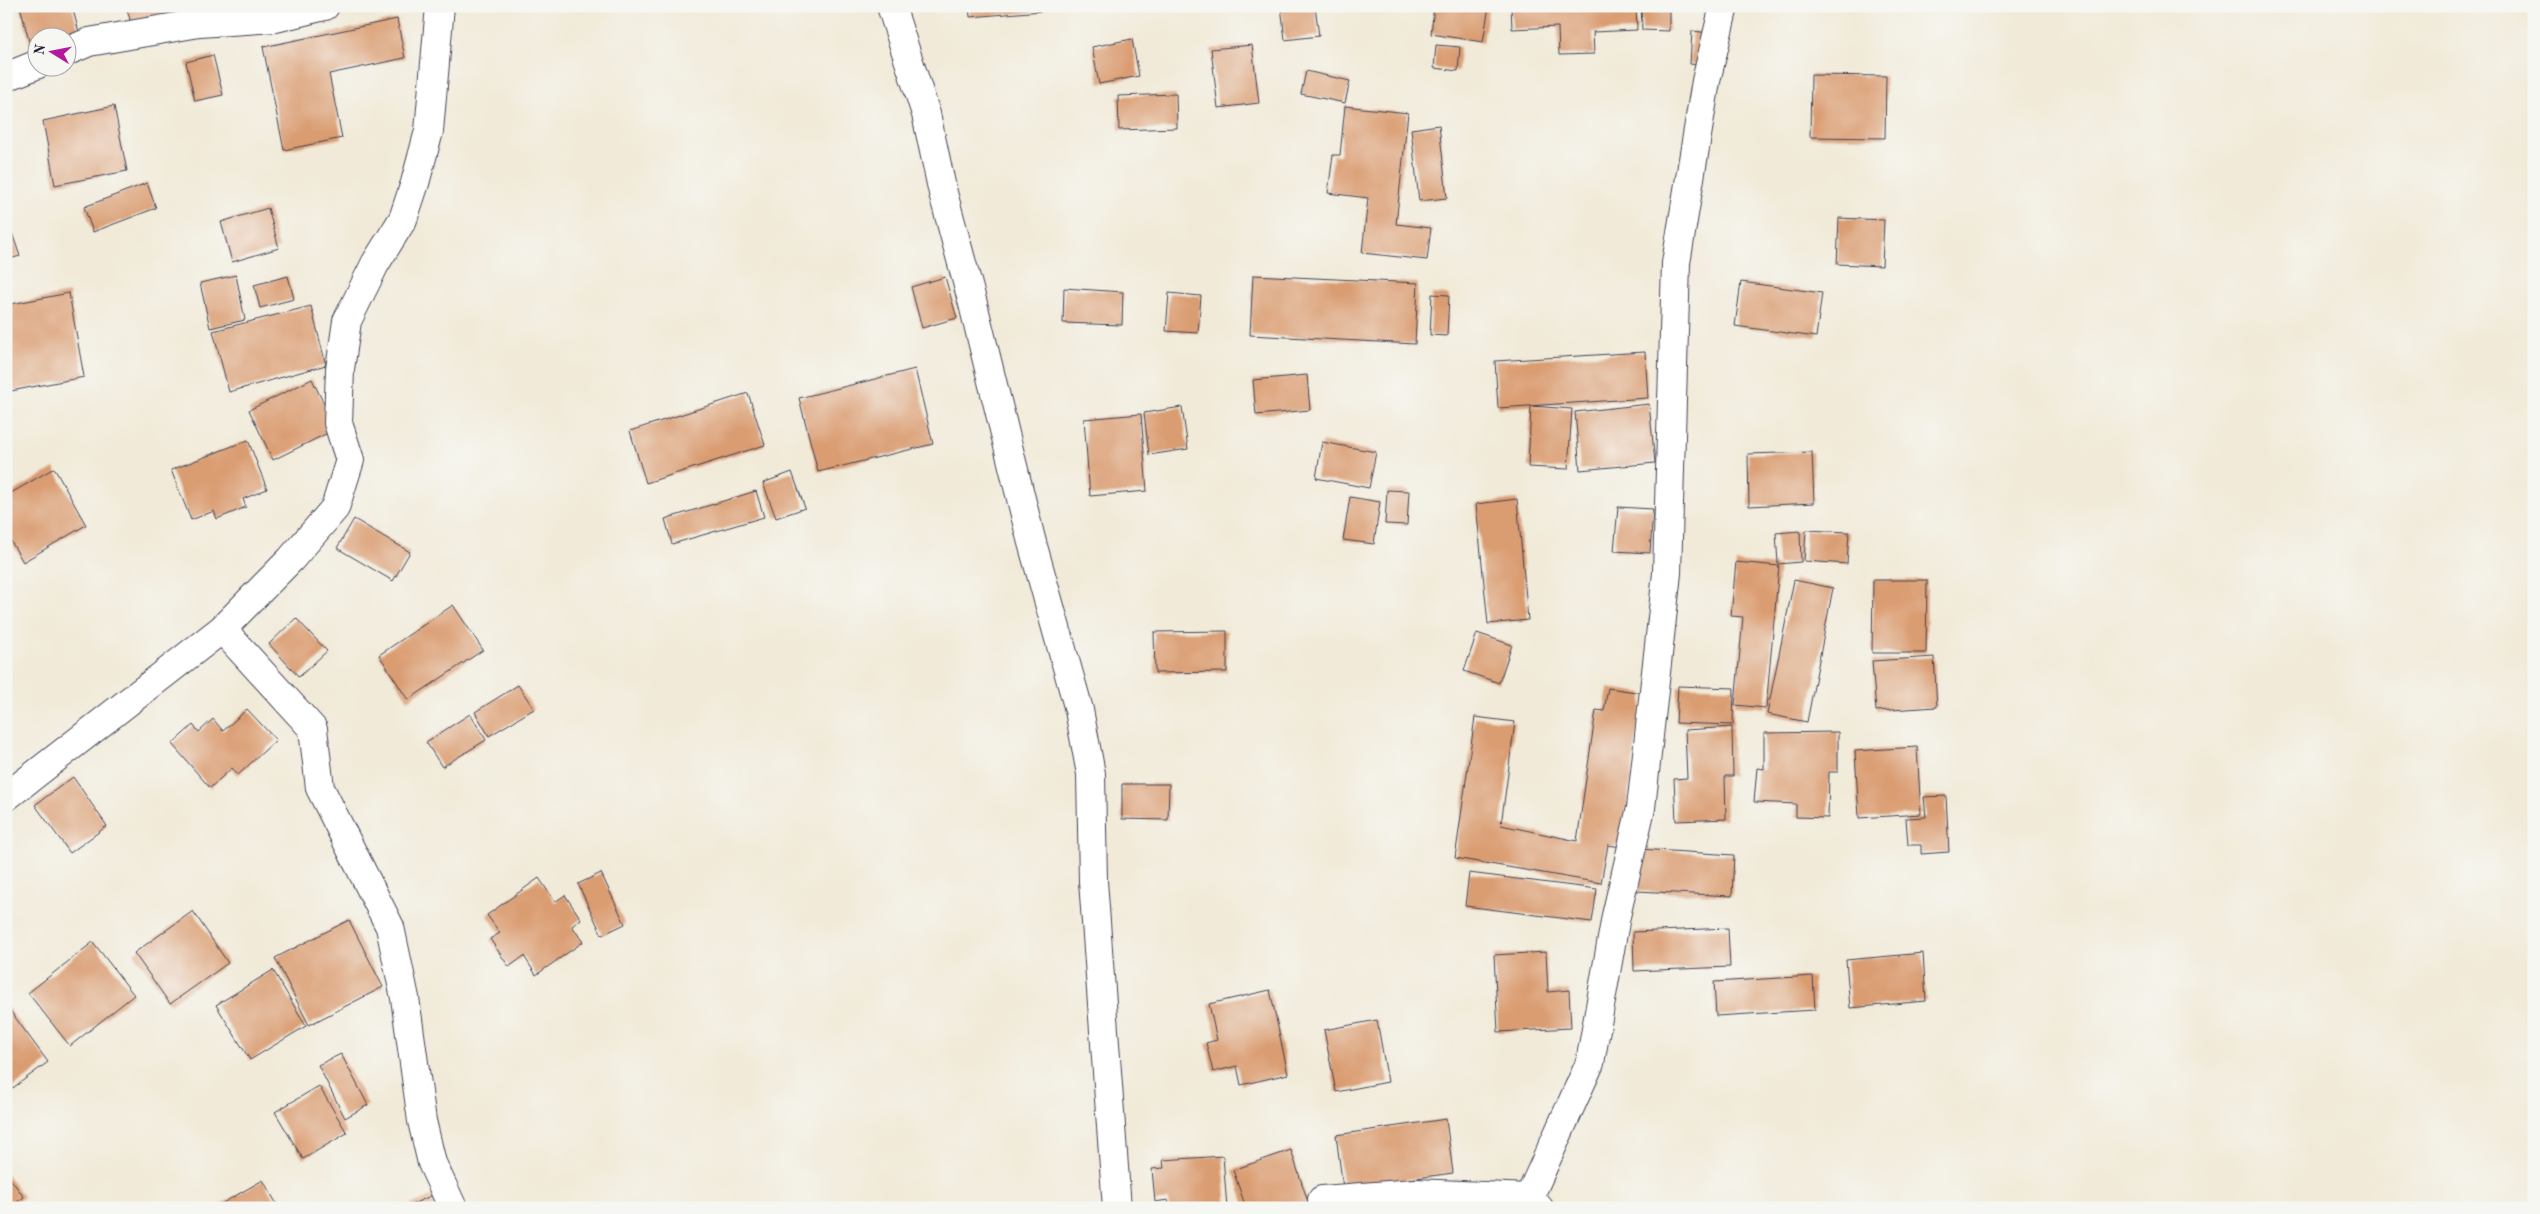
<svg xmlns="http://www.w3.org/2000/svg" width="2540" height="1214" font-family="'Old Standard TT',serif">
	<rect width="100%" height="100%" fill="#f6f6f2"/>
	<filter id="ink" filterUnits="userSpaceOnUse"><feTurbulence type="fractalNoise" baseFrequency=".02" numOctaves="2"/><feDisplacementMap in="SourceGraphic" scale="10" xChannelSelector="R" yChannelSelector="G"/><feConvolveMatrix kernelMatrix="1 2 1 2 8 2 1 2 1" color-interpolation-filters="sRGB"/></filter>
	<filter id="wash" filterUnits="userSpaceOnUse"><feTurbulence type="fractalNoise" baseFrequency=".0096" numOctaves="4" result="noise"/><feDisplacementMap in="SourceGraphic" scale="20" xChannelSelector="R" yChannelSelector="G"/><feGaussianBlur stdDeviation="1.12" result="paint"/><feColorMatrix in="noise" values="0 0 0 0 0 0 0 0 0 0 0 0 0 0 0 0 0 1.4 0 .05"/><feComposite in="paint" operator="in"/></filter>
	<g filter="url(#wash)">
		<rect width="100%" height="100%" fill="#f1ead8"/>
		<g id="blocks">
			<g fill="#da9c71">
				<path d="M20,6h52l8,30 -42,2v9l-7,2z"/>
				<path d="M126,6h46l4,15 -42,12z"/>
				<path d="M969,6h73v5l-72,6z"/>
				<path d="M1281,6h34l4,30 -34,4z"/>
				<path d="M1434,6h55l-6,36 -52,-8z"/>
				<path d="M1511,6h125l1,24 -44,2 1,22 -35,1 -1,-28 -46,2z"/>
				<path d="M1641,6h28v25l-27,-1z"/>
				<path d="M397,19l8,39 -76,16 13,64 -58,12 -21,-103z"/>
				<path d="M1692,31l19,2 -3,33 -18,-2z"/>
				<path d="M1132,39l7,37 -40,8 -7,-37z"/>
				<path d="M1252,45l7,58 -41,5 -7,-59z"/>
				<path d="M1436,45l24,2 -2,24 -24,-3z"/>
				<path d="M213,55l10,40 -28,6 -9,-39z"/>
				<path d="M1306,71l44,10 -5,22 -44,-9z"/>
				<path d="M1811,75l75,1 -1,62 -75,-1z"/>
				<path d="M1176,94l1,34 -58,2 -1,-34z"/>
				<path d="M114,106l13,65 -72,14 -12,-64z"/>
				<path d="M1345,106l63,7 -12,111 35,4 -4,32 -65,-7 6,-55 -40,-5 5,-38h7z"/>
				<path d="M1439,125l8,73 -28,3 -8,-72z"/>
				<path d="M147,183l9,25 -63,24 -9,-25z"/>
				<path d="M268,208l11,40 -47,14 -11,-40z"/>
				<path d="M6,216l14,40 -14,4z"/>
				<path d="M1839,218l45,2 -2,46 -45,-2z"/>
				<path d="M236,275l9,45 -35,8 -10,-45z"/>
				<path d="M1253,275l165,8 -3,61 -165,-9z"/>
				<path d="M288,276l6,23 -34,9 -6,-23z"/>
				<path d="M945,277l12,41 -35,10 -11,-41z"/>
				<path d="M1741,282l81,11 -6,44 -81,-11z"/>
				<path d="M1064,288l59,4 -1,33 -59,-2z"/>
				<path d="M69,293l15,84 -73,14 -5,-26v-60z"/>
				<path d="M1169,293l32,3 -3,37 -32,-2z"/>
				<path d="M1432,294l17,1 -2,41 -17,-1z"/>
				<path d="M311,306l15,59 -97,27 -16,-61z"/>
				<path d="M1645,352l3,46 -150,10 -3,-47z"/>
				<path d="M915,369l18,75 -115,28 -19,-74z"/>
				<path d="M1307,375l3,35 -54,5 -3,-35z"/>
				<path d="M312,379l24,50 -63,31 -24,-50z"/>
				<path d="M748,393l17,52 -119,38 -16,-52z"/>
				<path d="M1649,404l6,59 -75,7 -5,-58z"/>
				<path d="M1531,406l41,3 -4,60 -40,-2z"/>
				<path d="M1182,407l6,42 -39,6 -5,-42z"/>
				<path d="M1141,414l6,77 -57,5 -6,-77z"/>
				<path d="M248,440l19,49 -24,10 3,8 -29,12 -3,-8 -23,9 -20,-50z"/>
				<path d="M1322,442l54,10 -7,36 -53,-10z"/>
				<path d="M1812,452l2,51 -65,3 -1,-52z"/>
				<path d="M54,468l32,57 -63,37 -17,-29v-37z"/>
				<path d="M792,472l13,36 -29,10 -13,-35z"/>
				<path d="M1387,490l22,1 -2,34 -22,-1z"/>
				<path d="M756,491l8,26 -92,27 -7,-25z"/>
				<path d="M1350,497l30,5 -6,42 -31,-4z"/>
				<path d="M1517,499l11,121 -40,4 -12,-120z"/>
				<path d="M1618,507l35,2 -3,44 -36,-2z"/>
				<path d="M354,519l56,33 -17,29 -56,-33z"/>
				<path d="M1806,530l43,2 -2,32 -43,-3z"/>
				<path d="M1800,531l1,31 -23,2 -2,-31z"/>
				<path d="M1736,562l43,4 -13,142 -31,-3 8,-88 -12,-1z"/>
				<path d="M1794,580l39,8 -26,134 -40,-8z"/>
				<path d="M1873,580h54l-1,73h-54z"/>
				<path d="M453,605l30,45 -75,50 -29,-45z"/>
				<path d="M296,618l31,33 -28,26 -30,-33z"/>
				<path d="M1227,631v41l-72,1 -1,-41z"/>
				<path d="M1477,633l35,12 -13,38 -35,-12z"/>
				<path d="M1934,657l3,50 -61,4 -4,-50z"/>
				<path d="M518,685l16,24 -45,27 -14,-24z"/>
				<path d="M1678,686l56,2 -1,37 -57,-2z"/>
				<path d="M1608,688l35,5 -22,154 -13,-2 -7,38 -146,-25 20,-141 40,5 -14,103 76,16 19,-131 8,1z"/>
				<path d="M247,709l29,31 -38,35 -6,-7 -22,20 -38,-44 21,-19 6,7 14,-13 10,12z"/>
				<path d="M470,714l16,26 -44,27 -16,-25z"/>
				<path d="M1732,727l1,49h-8l1,43 -50,2 -2,-42 13,-1 -2,-48z"/>
				<path d="M1838,732v40h-9l-1,46 -32,-1v-13l-42,-2 3,-34 7,1v-36z"/>
				<path d="M1917,747l4,67 -62,4 -4,-67z"/>
				<path d="M73,777l34,49 -37,27 -35,-48z"/>
				<path d="M1122,784h47l-1,36 -46,-1z"/>
				<path d="M1946,796l3,56 -28,2v-9h-13l-2,-27 20,-1 -2,-20z"/>
				<path d="M1639,849l95,6 -2,41 -95,-5z"/>
				<path d="M601,873l24,51 -23,11 -24,-51z"/>
				<path d="M1469,873l128,16 -5,33 -127,-16z"/>
				<path d="M539,878l16,24 10,-7 16,24 -9,7 11,16 -47,33 -12,-19 -15,11 -19,-28 10,-6 -13,-18z"/>
				<path d="M193,911l35,52 -58,41 -36,-51z"/>
				<path d="M349,920l34,67 -74,38 -34,-67z"/>
				<path d="M1728,928l2,39 -96,4 -1,-39z"/>
				<path d="M93,942l41,53 -64,51 -42,-53z"/>
				<path d="M1546,952l2,40 21,-2 2,38 -73,4 -4,-77z"/>
				<path d="M1923,953l3,48 -76,7 -4,-48z"/>
				<path d="M273,970l33,56 -56,34 -34,-55z"/>
				<path d="M1813,976l2,34 -99,6 -2,-34z"/>
				<path d="M1270,990l18,84 -47,11 -4,-19 -24,6 -7,-29 11,-3 -8,-36z"/>
				<path d="M6,1005l42,57 -42,31z"/>
				<path d="M1377,1020l11,62 -52,10 -12,-62z"/>
				<path d="M341,1054l27,51 -23,13 -27,-53z"/>
				<path d="M319,1086l28,47 -44,26 -28,-47z"/>
				<path d="M1446,1119l7,54 -110,15 -7,-53z"/>
				<path d="M1291,1150l19,58h-64l-13,-38z"/>
				<path d="M1223,1156l4,52h-58l-1,-8 -13,2 -3,-33 12,-1 -1,-8z"/>
				<path d="M6,1173l18,24 -15,11h-3z"/>
				<path d="M263,1180l16,28h-55l-3,-4z"/>
				<path d="M435,1194l6,14h-37z"/>
			</g>
		</g>
	</g>
	<g filter="url(#ink)">
		<use href="#blocks" fill-opacity="0" stroke="#414053" stroke-width="1"/>
		<g fill="none" stroke-linecap="round" stroke-linejoin="round">
			<g stroke="#414053" stroke-width="30">
				<g id="minor">
					<path d="M891,6l35,108 17,79 30,111 58,235 48,171 12,64 2,107 24,327"/>
					<path d="M68,51l21,-9 110,-19 77,-5 49,-12"/>
					<path d="M6,77l32,-13"/>
					<path d="M222,629l91,100 7,59 70,139 15,71 17,123 10,42 21,45"/>
					<path d="M6,797l216,-168 69,-70 44,-51 15,-48 -12,-37 2,-54 7,-48 28,-57 28,-45 12,-36 14,-52 11,-125"/>
					<path d="M1529,1198l61,-135 26,-147 25,-108 26,-235 9,-310 30,-182 18,-75"/>
					<path d="M1322,1200l93,-7 114,5 10,10"/>
				</g>
			</g>
			<use href="#minor" stroke="#fff" stroke-width="28"/>
		</g>
	</g>
	<rect width="2540" height="1214" fill="none" stroke="#f6f6f2" stroke-width="25"/>
	<g transform="translate(52 52) rotate(280)"><circle r="24" fill="#f6f6f2" stroke="#a1a1a9"/>
	<path d="M0-4L9 19L0 12L-9 19Z" fill="#b5179e"/>
	<text y="-8" font-size="14" font-weight="bold" text-anchor="middle" fill="#22223b">N</text>
	</g>
</svg>
